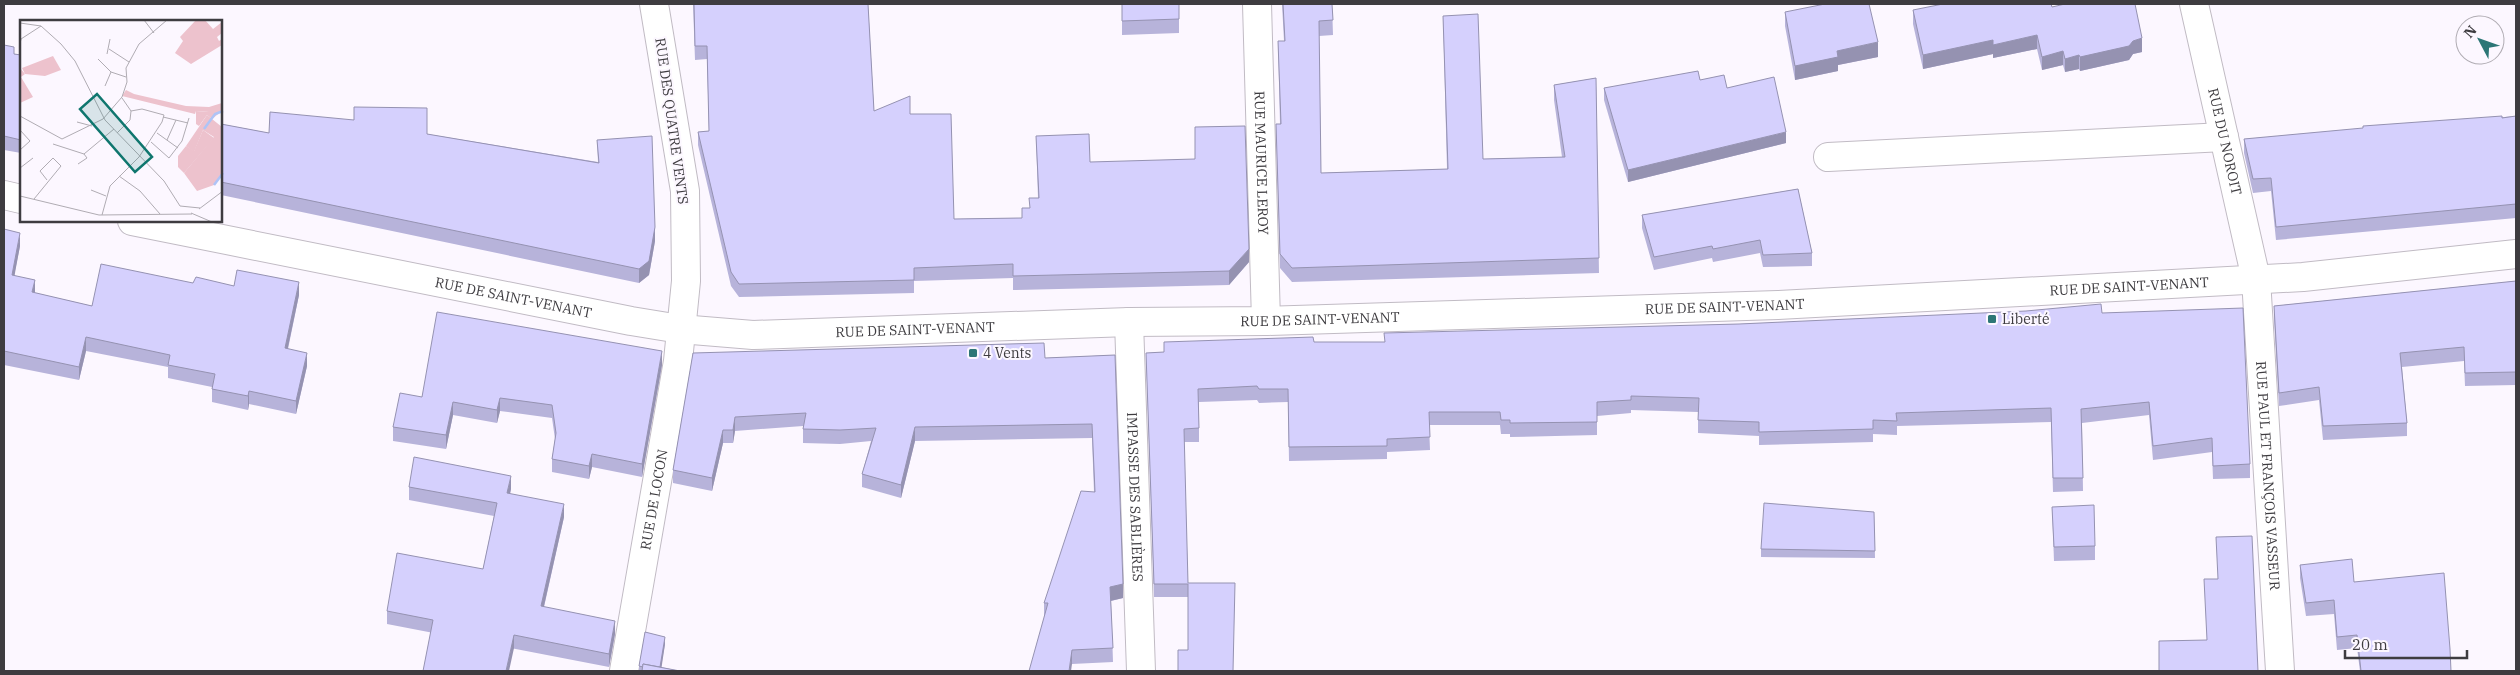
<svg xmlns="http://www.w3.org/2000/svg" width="2520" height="675" font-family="'IBM Plex Serif',serif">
	<rect width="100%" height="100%" fill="#fcf7ff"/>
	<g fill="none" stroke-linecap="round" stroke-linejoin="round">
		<g stroke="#c1bbc4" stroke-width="30">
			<g id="minor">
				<path id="s1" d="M1257,4l9,317"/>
				<path id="s2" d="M2194,4l62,275 24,392"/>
				<path d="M1828,157l396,-20"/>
				<path id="s3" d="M1129,322l12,349"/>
				<path id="s4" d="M624,671l54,-310 8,-80 -1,-90 -31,-187"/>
			</g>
		</g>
		<g stroke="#c1bbc4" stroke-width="30">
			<g id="major">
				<path d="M4,195l17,4"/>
				<path id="s5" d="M132,221l499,100 49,8 73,6 376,-13 137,-1 512,-16 525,-28 213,-23"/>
			</g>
		</g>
		<use href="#minor" stroke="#fff" stroke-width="28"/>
		<use href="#major" stroke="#fff" stroke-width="28"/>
	</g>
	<g fill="#b7b3da">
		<path d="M693,4h175l6,107 36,3 44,105 68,-1 16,-20 -2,-62 54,26 159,100 -20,23 -216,5v-12l-99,3v12l-175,4 -8,-11 -33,-141v-13l11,-1 -2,-72 -12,1z"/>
		<path d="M1122,4h57v29l-57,2z"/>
		<path d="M1282,4h50l1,31 -14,1 2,137 126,-4 -4,-153 40,143 79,-2 -8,-57v-15l42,-7 3,195 -307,9 -12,-14 -4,-144h4l-2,-83h6z"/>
		<path d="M2052,7l90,45 -9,2 -4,6 -49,11 -1,-2 -14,3 -2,-7 -21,5 -5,-21 -44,9v-4l-70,15 -10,-45v-14z"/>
		<path d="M1785,12l93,45 -40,8v6l-43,9 -10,-54z"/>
		<path d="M4,45l10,9 7,1v98l-17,-3z"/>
		<path d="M1700,80l86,63 -158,39 -24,-82v-12z"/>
		<path d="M2516,116v102l-240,22 -5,-49 -18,2 -9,-40v-14z"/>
		<path d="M221,124l48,9 158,1 171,28 -1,-22 58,101 -6,34 -10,8 -418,-88z"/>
		<path d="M1798,189l14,64v13l-49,1 -3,-14 -47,9 -1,-4 -58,12 -12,-42v-13z"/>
		<path d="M4,229l16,17 -6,30 21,17 57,13 101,-23 41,3 65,9 -11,54 19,17 -11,48 -47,-10 -1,6 -36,-8v-15l-44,-9v-11l-82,-16 -7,29 -75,-15z"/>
		<path d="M2516,281v104l-51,1 -1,-25 -62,6 5,56v13l-84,4 -4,-40 -40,6 -5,-87v-13z"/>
		<path d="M2102,313l148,151v14l-37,1 -1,-27 -59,8 -4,-45 -67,8 1,68 -30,1 -2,-70 -154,4v9l-24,-1v8l-114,3v-9l-61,-3v-21l-67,-2v3l-34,3v19l-87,2v-3h-9l-1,-9h-71l1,25 -43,2v7l-98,2 -1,-59 -29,1 -2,-3 -58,2v40h-15l4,141v67v-53h-34l-8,-244 18,-1v-10h220l355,-18z"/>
		<path d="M693,353l352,5 70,-3 8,243 -12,3 2,61 -41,2 -28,-48v-13l50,-111 -2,-54 -177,3 -14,57 -39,-11v-13l9,-33 -31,3 -37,-1v-17l-68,5 -2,12h-10l-11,48 -39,-8v-13z"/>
		<path d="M662,365l-20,112 -50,-10 -3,12 -37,-7v-13l3,-20 -3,-21 -52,-7 -3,12 -44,-8 -7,34 -53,-8v-14l29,-30z"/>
		<path d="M409,487l102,2 -1,5 54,23 -20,90 71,27 -6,33 -222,-43v-13l96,-42 11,-53 -85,-16z"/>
		<path d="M2052,507l43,39v14l-41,1z"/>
		<path d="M1874,512l1,46 -114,-1v-8z"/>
		<path d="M2300,565l54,17 97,89h-91l-3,-23 -20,2 -3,-36 -28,2 -6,-38z"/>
		<path d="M665,644l-4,23 19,4h-41v-5z"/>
	</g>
	<g fill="#9592b1">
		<path d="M2037,35v14l-44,9v-13z"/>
		<path d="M2142,38v14l-9,2 -4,6 -49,11v-14z"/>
		<path d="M1993,40v14l-70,15v-14z"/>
		<path d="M1878,42v15l-40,8v6l-43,9v-14l42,-15z"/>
		<path d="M2063,51v14l-21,5v-13z"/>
		<path d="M2079,55v14l-14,3v-13z"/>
		<path d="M1786,132v11l-158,39v-12z"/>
		<path d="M655,227v14l-6,34 -10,8v-14z"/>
		<path d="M20,233v13l-8,43v-14z"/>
		<path d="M1249,249v13l-20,23v-14z"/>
		<path d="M35,280v13l-3,-1z"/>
		<path d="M299,282v13l-14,66v-13z"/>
		<path d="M86,337v14l-7,29v-13z"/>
		<path d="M662,351v14l-20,112v-13z"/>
		<path d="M307,353v13l-11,48v-13z"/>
		<path d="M249,391v13l-1,6v-14z"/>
		<path d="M500,398v13l-3,12v-13z"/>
		<path d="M453,402v13l-7,34v-14z"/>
		<path d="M735,417v14l-2,12v-13z"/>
		<path d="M915,427v14l-14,57v-13z"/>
		<path d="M723,430v13l-11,48v-13z"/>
		<path d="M592,454v13l-3,12v-13z"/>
		<path d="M511,476v13l-4,17v-13z"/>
		<path d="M564,504v13l-23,102v-13z"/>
		<path d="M1123,584v14l-13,3v-14z"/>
		<path d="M615,621v13l-6,33v-13z"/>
		<path d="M514,635v13l-5,23h-3z"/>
		<path d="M665,637v7l-4,27h-2z"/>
		<path d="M1072,650v14l-1,7h-2z"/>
	</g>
	<g fill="#d5d0fd" stroke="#9592b1">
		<path d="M694,4h174l6,107 36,-15v18h41l3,105 68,-1v-10h8l-1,-10h10l-3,-62 53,-2 1,28 105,-3v-32l50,-1 4,123 -20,22 -216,5v-12l-99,4v12l-175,4 -8,-12 -33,-140 11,-1 -2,-85h-12z"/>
		<path d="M1122,4h57v15l-57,2z"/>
		<path d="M1283,4h49l1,16 -14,1 2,152 127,-4 -5,-153 35,-2 5,145 82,-2 -11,-72 42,-7 3,180 -307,10 -12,-14 -4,-130h5l-3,-83h7z"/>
		<path d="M1825,4h44l9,38 -41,9 1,6 -43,9 -10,-54z"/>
		<path d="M1943,4h108l1,3 13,-3h70l7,34 -9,3 -4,5 -49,11 -1,-2 -14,4 -2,-8 -21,6 -5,-22 -44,10v-5l-70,15 -10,-45z"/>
		<path d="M4,45l10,2v7l7,1v85l-17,-4z"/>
		<path d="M1698,71l2,9 24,-5 3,13 47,-11 12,55 -158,38 -24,-82z"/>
		<path d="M354,107l73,1v26l172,29 -2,-23 55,-4 3,91 -6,34 -10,8 -418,-87v-58l48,9 1,-21 84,8z"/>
		<path d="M2502,116v2l14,-2v88l-240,23 -5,-49 -18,1 -9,-40 119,-11v-2z"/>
		<path d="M1798,189l14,64 -49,2 -3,-15 -47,9 -1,-3 -58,11 -12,-42z"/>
		<path d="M4,229l16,4 -8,42 23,5 -3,12 60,14 9,-42 92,19 3,-6 38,9 3,-16 62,12 -14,66 22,5 -11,48 -47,-10 -1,5 -36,-7 3,-15 -47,-9 2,-10 -84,-18 -7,30 -75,-16z"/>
		<path d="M2516,281v91l-51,1 -1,-26 -64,6 7,70 -84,3 -4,-39 -40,6 -5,-87z"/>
		<path d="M2101,304l1,9 141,-5 7,156 -37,2 -1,-28 -59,8 -4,-44 -68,7 2,69h-30l-2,-70 -155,5 1,8 -24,-1v9l-114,3v-10l-61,-2 1,-22 -68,-2v4l-34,2v20l-87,1v-3h-9l-1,-8h-71l1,25 -43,2v7l-98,1 -1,-58h-29l-2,-3 -59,3 1,39 -15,1 4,154h47l-2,88h-55v-21h10v-66h-34l-8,-231 18,-1v-10l149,-5 1,5h71l-1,-9 355,-9 287,-13z"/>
		<path d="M437,312l225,39 -20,113 -50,-10 -3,12 -37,-7 4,-26 -4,-28 -52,-7 -3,12 -44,-8 -7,33 -53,-8 7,-34 22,4z"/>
		<path d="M1044,343l1,15 70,-3 8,229 -13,3 3,61 -41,2 -3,21h-40l19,-68h-4l37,-112 14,1 -3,-68 -177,3 -14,58 -39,-11 14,-46 -36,2 -37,-1 3,-16 -71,4 -2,13h-10l-11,48 -39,-8 20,-117z"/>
		<path d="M414,457l97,19 -4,17 57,11 -23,102 74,15 -6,33 -95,-19 -8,36h-83l10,-51 -46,-9 10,-58 86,16 14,-66 -88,-16z"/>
		<path d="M1764,503l110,9 1,39 -114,-2z"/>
		<path d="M2094,505l1,41 -41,1 -2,-40z"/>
		<path d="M2252,536l6,135h-99v-30l48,-1 -3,-61h14l-2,-42z"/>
		<path d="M2352,559l2,23 90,-9 6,76 1,22h-90l-4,-36 -20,2 -3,-37 -28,3 -6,-38z"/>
		<path d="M645,632l20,5 -5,30 -17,-3v3l-4,-1z"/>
		<path d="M643,664l37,7h-38z"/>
	</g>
	<g fill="#2c7676" stroke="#fcf7ff" stroke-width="2">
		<rect x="1987" y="314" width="10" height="10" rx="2.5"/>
		<rect x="968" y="348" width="10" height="10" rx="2.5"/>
	</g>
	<g text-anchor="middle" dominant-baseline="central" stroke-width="4" stroke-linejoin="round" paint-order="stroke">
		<g font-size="14" fill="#3e3c40" stroke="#fcf7ff">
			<text transform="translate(672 121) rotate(82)">RUE DES QUATRE VENTS</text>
			<text stroke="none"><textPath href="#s2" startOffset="141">RUE DU NOROIT</textPath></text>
			<text stroke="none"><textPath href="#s1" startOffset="159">RUE MAURICE LEROY</textPath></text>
			<text stroke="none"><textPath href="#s5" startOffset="2009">RUE DE SAINT-VENANT</textPath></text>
			<text stroke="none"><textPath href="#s5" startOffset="389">RUE DE SAINT-VENANT</textPath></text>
			<text stroke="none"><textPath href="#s5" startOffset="1604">RUE DE SAINT-VENANT</textPath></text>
			<text stroke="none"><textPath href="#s5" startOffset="1199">RUE DE SAINT-VENANT</textPath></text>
			<text stroke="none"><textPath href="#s5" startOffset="794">RUE DE SAINT-VENANT</textPath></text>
			<text stroke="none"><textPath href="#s2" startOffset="479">RUE PAUL ET FRANÇOIS VASSEUR</textPath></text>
			<text stroke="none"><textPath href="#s3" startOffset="175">IMPASSE DES SABLIÈRES</textPath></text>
			<text stroke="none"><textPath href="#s4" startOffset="174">RUE DE LOCON</textPath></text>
		</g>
		<g font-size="14" fill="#3e3c40" stroke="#fcf7ff" text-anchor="start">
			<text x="2002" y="319">Liberté</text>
			<text x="983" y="353">4 Vents</text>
		</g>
	</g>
	<g transform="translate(20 20)">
		<rect width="202" height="202" fill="#fcf7ff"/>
		<path d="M176,0h9l8,9 9,-7v11l-5,4 2,4 3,-2v6l-31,19 -16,-11 8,-12 -3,-4zM33,36l8,14 -16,6 -20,-2 -3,-6zM106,70l8,4 52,12 23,1v5l-13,-1 -1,3 -73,-18zM187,95l15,12v47l-8,11 -17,6 -13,-18 30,-36 -11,-7 -9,22 -8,-6z" fill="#edc2cd"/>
		<path d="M0,48l5,6 -4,3 12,20 -13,6zM202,83v8l-10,8 -5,-4 -8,11 -3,-2v-13l13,1v-5zM183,110l11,8 -30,35 -6,-6v-11l8,-10 8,5z" fill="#edc2cd"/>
		<path fill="none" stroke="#aec4f7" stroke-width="2.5" d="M184,109l11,-15 8,-3M194,165l9,-12"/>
		<path fill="none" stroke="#b0acb3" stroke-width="1" d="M124,0l10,13M0,3l21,3 20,18 14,17 30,59 59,61 16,25 20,2M0,24l1,-5 20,-13M89,29l20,13M87,34l3,-15M78,39l13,13 15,5M85,66l6,-14M0,96l42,23 41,-20 19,-22 5,-15 -1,-14 13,-24 28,-24M143,97l25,6M57,102l15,4M0,110l10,11 -10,9M97,113l13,-13 1,-9 -9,-13M137,113l21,15M147,120l9,-20M131,122l18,16 13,-17 7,-23M33,124l31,10 30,-25M58,144l9,-6 -3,-4M0,148l13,-10M99,156l21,15 20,23M71,170l15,6M0,176l79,19 93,-1M14,179l27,-33 -8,-8 -13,13 7,9M179,189l24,-18M171,193l21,9M82,195l8,-29 29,-29 23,-35 2,-7 -22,-6 -11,2"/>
		<path fill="#0f766e" fill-opacity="0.15" stroke="#0f766e" stroke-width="2.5" d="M77,74l55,63 -17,15 -55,-63z"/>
		<rect width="202" height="202" fill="none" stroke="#3e3c40" stroke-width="2.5"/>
	</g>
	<rect width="2520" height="675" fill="none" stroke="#3e3c40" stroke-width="10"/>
	<g transform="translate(2480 40) rotate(311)"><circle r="24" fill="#fcf7ff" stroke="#b0acb3"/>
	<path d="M0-4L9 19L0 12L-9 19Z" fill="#2c7676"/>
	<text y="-8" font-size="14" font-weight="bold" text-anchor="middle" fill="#3e3c40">N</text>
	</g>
	<path d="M2345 650v8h122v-8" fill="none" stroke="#3e3c40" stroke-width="2.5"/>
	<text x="2352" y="650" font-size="15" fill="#3e3c40" stroke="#fcf7ff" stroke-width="4" paint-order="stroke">20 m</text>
</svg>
